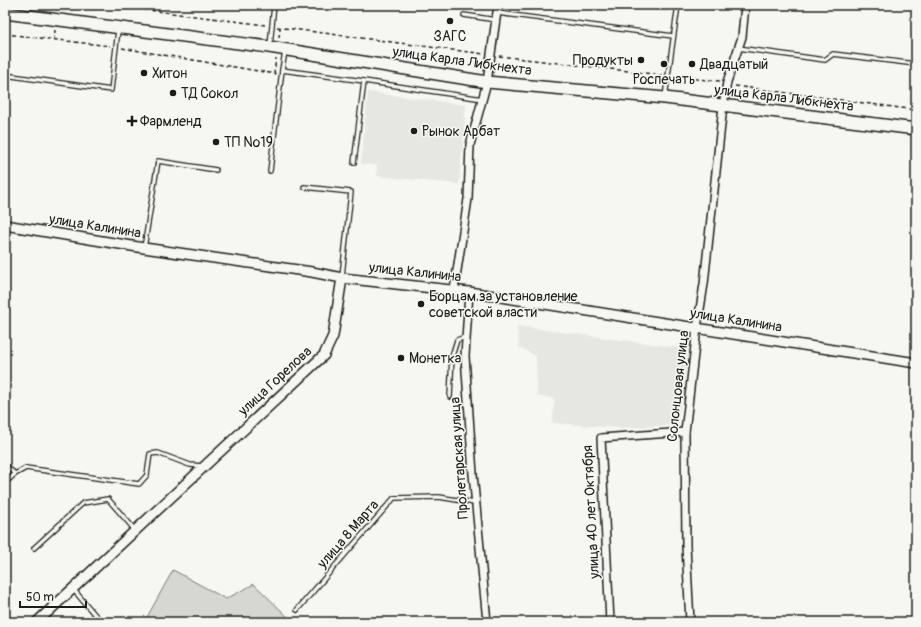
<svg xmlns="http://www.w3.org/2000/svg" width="921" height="627" font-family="Pangolin,sans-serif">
	<rect width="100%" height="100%" fill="#f6f6f2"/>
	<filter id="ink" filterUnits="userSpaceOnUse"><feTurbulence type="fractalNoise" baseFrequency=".025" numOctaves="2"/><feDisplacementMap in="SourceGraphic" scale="8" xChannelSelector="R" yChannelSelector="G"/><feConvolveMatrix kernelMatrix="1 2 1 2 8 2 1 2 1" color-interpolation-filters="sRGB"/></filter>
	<g filter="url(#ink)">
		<g fill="#e6e6e2">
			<path d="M608,5h60l-1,7z"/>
			<path d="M368,92l98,13 -7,79 -82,-8v-11l-16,-1z"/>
			<path d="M517,326l171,23 -11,76 -58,3 -67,-5 3,-24 -18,-3 -1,-40 -17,-9z"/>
		</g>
		<path fill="#d6d6d2" stroke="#797977" d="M173,570l53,29 28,-15 39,38h-145l-2,-3z"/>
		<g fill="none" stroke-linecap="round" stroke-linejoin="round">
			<g stroke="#1c1c1c" stroke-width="6">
				<g id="service">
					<path d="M497,13l176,23"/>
					<path d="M464,15l32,5"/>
					<path d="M270,46l4,-41"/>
					<path d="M738,48l87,12 8,-6 83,10"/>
					<path d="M285,51l-3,19 82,11 119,18"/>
					<path d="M5,75l106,15 7,-60"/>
					<path d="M665,97l13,-92"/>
					<path d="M354,163l10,-82"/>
					<path d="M270,171l12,-101"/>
					<path d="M304,187l47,5 -9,84"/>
					<path d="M144,248l14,-87 58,9"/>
					<path d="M450,397l2,-41 5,-16 8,-3"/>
					<path d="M5,465l10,9 11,-6 113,16 8,-9 3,-21 8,-1 32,12 13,1"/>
					<path d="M5,483l10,-9"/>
					<path d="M34,548l49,-45 25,-4 27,31"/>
					<path d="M73,589l28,33"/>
					<path d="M297,610l97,-112 45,-1 36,6"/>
					<path d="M5,618l4,4"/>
				</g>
			</g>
			<g stroke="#1c1c1c" stroke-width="10">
				<g id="minor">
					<path d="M454,290l14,-91 2,-54 17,-63 11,-77"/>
					<path d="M469,292l-4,64 8,118 14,148"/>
					<path d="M610,622l-9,-184 84,-6"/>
					<path d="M690,622l-4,-76 -1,-114 12,-104 7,-44 19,-178 4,-24 15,-45 3,-32"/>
				</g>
			</g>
			<g stroke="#1c1c1c" stroke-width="12">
				<g id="tertiary">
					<path d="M5,225l139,23 168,24 30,6 127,14 447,71"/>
					<path d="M37,622l287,-267 9,-19 9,-58"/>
				</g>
			</g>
			<g stroke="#1c1c1c" stroke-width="14">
				<path id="primary" d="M5,13l264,34 218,35 178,16 251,31"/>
			</g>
			<g stroke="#1c1c1c" stroke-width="1.5" stroke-dasharray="4 3" stroke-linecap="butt">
				<path d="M109,5l156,20"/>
				<path d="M57,10v-5"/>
				<path d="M277,27l207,27"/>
				<path d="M5,34l105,12"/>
				<path d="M279,38l1,-10"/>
				<path d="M54,40l1,-10"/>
				<path d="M122,48l154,26"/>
				<path d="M499,56l163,19"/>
				<path d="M274,74l2,-16"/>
				<path d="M674,77l46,4"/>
				<path d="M735,86l181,24"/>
			</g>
			<use href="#service" stroke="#f6f6f2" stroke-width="3.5"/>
			<use href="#minor" stroke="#f6f6f2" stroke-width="7"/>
			<use href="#tertiary" stroke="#f6f6f2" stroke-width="9"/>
			<use href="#primary" stroke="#f6f6f2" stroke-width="11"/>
		</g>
	</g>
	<g fill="#1c1c1c" stroke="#f6f6f2" stroke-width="1.5">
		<circle cx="450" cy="21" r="4"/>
		<circle cx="641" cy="60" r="4"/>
		<circle cx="664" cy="64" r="4"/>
		<circle cx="692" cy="64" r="4"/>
		<circle cx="144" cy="73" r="4"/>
		<circle cx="173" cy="93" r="4"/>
		<path d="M130 115h4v4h4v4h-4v4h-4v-4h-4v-4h4z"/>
		<circle cx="414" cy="131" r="4"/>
		<circle cx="216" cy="142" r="4"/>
		<circle cx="421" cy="304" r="4"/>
		<circle cx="401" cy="358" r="4"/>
	</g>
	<g text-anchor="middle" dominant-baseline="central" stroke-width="3" stroke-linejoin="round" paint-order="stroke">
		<g font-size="14" fill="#1c1c1c" stroke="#f6f6f2" text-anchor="start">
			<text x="450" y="36" text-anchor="middle">ЗАГС</text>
			<text x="633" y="60" text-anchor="end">Продукты</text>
			<text x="700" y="64">Двадцатый</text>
			<text x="152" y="73">Хитон</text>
			<text x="664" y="79" text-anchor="middle">Роспечать</text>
			<text x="181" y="93">ТД Сокол</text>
			<text x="140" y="121">Фармленд</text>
			<text x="422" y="131">Рынок Арбат</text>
			<text x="224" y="142">ТП №19</text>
			<text x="429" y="296">Борцам за установление<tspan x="429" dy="16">советской власти</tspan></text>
			<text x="409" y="358">Монетка</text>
		</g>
		<g font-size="14" fill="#1c1c1c" stroke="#f6f6f2">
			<text transform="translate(462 61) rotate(8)">улица Карла Либкнехта</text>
			<text transform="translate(784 98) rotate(7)">улица Карла Либкнехта</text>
			<text transform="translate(95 226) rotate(9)">улица Калинина</text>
			<text transform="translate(415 272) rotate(6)">улица Калинина</text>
			<text transform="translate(736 320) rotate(9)">улица Калинина</text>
			<text transform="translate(275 381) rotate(-43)">улица Горелова</text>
			<text transform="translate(678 386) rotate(-84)">Солонцовая улица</text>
			<text transform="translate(459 458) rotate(-94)">Пролетарская улица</text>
			<text transform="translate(591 512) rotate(-93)">улица 40 лет Октября</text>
			<text transform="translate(348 534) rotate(-49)">улица 8 Марта</text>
		</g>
	</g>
	<rect width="921" height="627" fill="none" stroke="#f6f6f2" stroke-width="20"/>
	<rect x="10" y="10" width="901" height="607" fill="none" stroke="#1c1c1c" stroke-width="1.5" filter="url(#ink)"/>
	<path d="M20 601v6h66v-6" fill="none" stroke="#1c1c1c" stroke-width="2"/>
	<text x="26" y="601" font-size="12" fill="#1c1c1c" stroke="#f6f6f2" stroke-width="3" paint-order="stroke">50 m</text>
</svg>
